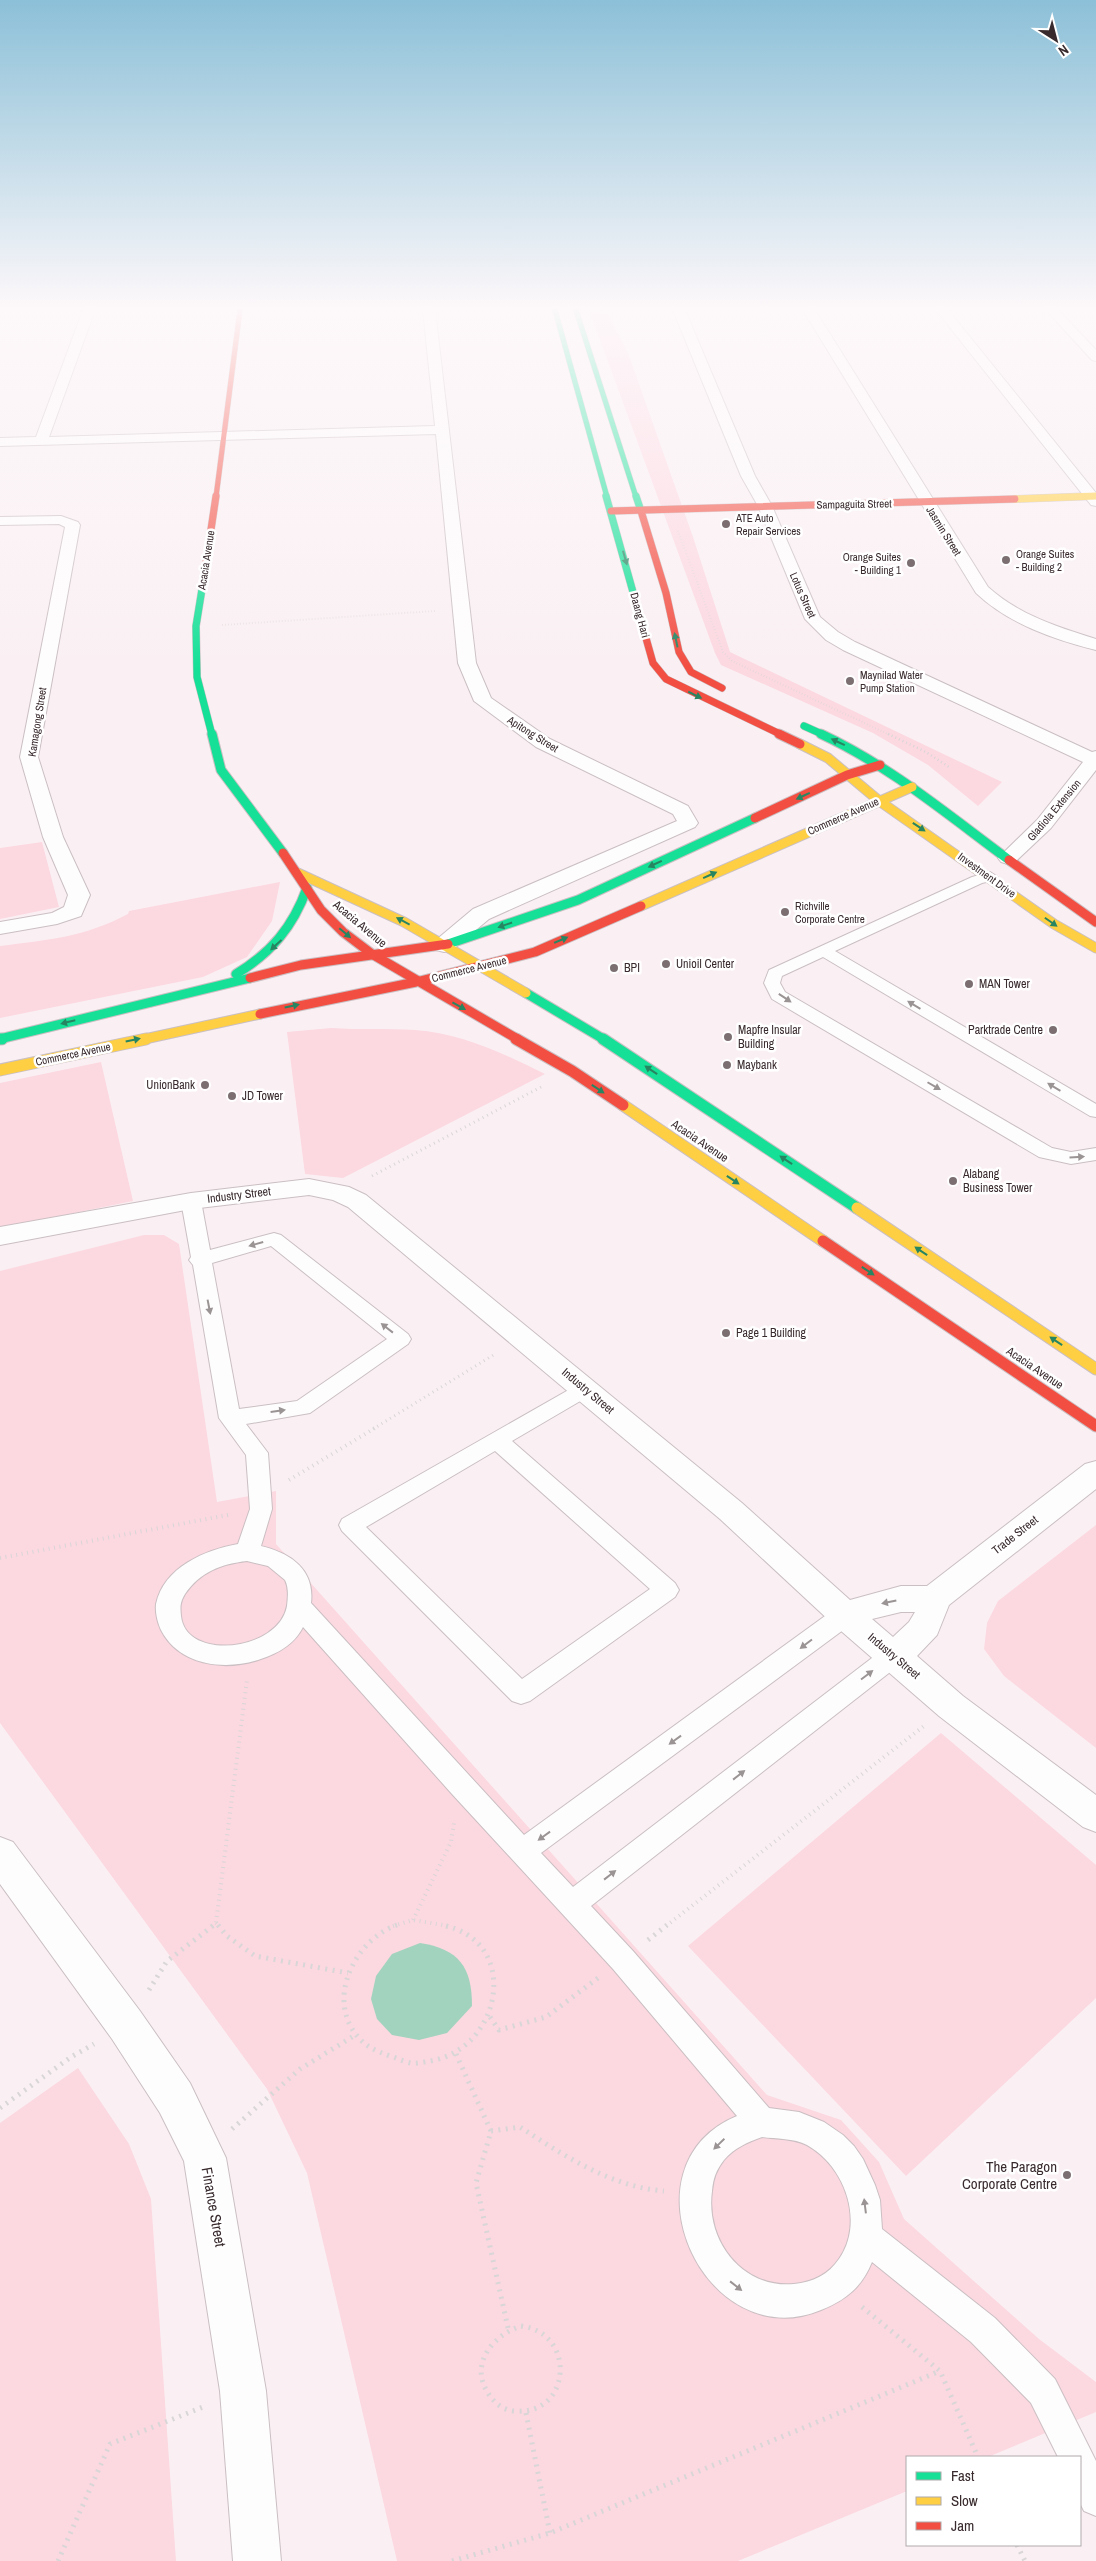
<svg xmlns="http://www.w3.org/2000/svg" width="1096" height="2561" font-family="'Archivo Narrow',sans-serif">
	<rect width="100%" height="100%" fill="#faf0f3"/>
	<g fill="#fcd8e1">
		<path d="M589,310h16l23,43 65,184 37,115 272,130 -24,24 -50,-41 -55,-32 -152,-68 -6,-12z"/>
		<path d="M42,842l17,65 -59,12v-71z"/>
		<path d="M280,882l-8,39 -25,36 -44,20 -203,41v-72c47,-6 85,-9 128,-32l1,-3z"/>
		<path d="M331,1028c28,2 56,0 84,2 46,3 90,24 130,44l-202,104 -38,-4 -18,-142z"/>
		<path d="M101,1062l32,139 -133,27v-145z"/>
		<path d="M144,1235h20l15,9 38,258 59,-11v53l491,551 74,25 38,42 25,57 135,120 57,43v30l-108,45h-81v34l-169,70h-341l-90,-388 -40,-84 -267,-366v-452z"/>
		<path d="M1096,1525v223l-92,-72 -20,-27 3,-26 11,-22z"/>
		<path d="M941,1733l155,132v133l-190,178 -218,-230z"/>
		<path d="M78,2068l51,76 22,55 25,362h-176v-438z"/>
	</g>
	<path fill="#a2d3bf" d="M420,1943c39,6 52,24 52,63l-25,27 -28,7 -27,-5 -15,-16 -6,-20 5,-23 16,-22z"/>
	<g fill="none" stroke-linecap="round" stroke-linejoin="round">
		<g stroke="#cabfc2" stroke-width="2">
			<g id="lane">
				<path d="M990,872l8,5 -3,3 -13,3 -147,68 261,153v13l-6,-1 -267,-159 -41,19 -2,7 5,9 267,156 19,4 25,-4v12l-25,4 -32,-7 -267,-158 -8,-16 5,-13 203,-93z"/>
				<path d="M191,1195l7,2 3,4 9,49 64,-17 7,2 127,99 3,5 -3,5 -98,69 -64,11 22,29 4,56 -11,37c29,7 54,23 50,57l213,232 312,-227 9,-3 9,3 3,7 -3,7 -313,231 32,34 312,-239 9,-3 9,3 3,7 -3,7 -312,244 42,45 136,157 30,4 25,10 19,13 11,11 9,13 12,26 5,15 2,29 113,89 60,61 41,82v55l-12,-5 -4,-8v-46h-22l-27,-54 -60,-61 -99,-80c-10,25 -26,38 -51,48 -116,48 -204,-144 -84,-194l-124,-147 -161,-175 -149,-167c-9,18 -26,27 -45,33 -35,11 -79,5 -97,-30 -3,-7 -6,-17 -5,-26 8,-37 49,-54 82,-60l12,-35 -4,-54 -27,-37 -26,-153 -4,-5 2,-3 -10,-56 3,-4zM271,1246l116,93 -90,62 -58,8 -27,-146zM247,1561l21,5 17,14c4,8 3,17 2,26 -8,45 -101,56 -106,10 -1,-9 -1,-14 4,-22 15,-22 36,-30 62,-33zM762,2137c14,2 32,1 45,8 38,21 58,77 32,114 -11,16 -26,23 -45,25 -51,5 -89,-43 -82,-93 1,-12 4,-21 12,-31 10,-12 24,-18 38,-23z"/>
				<path d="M586,1380l8,3 3,5 -3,5 -82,48 163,142 4,7 -4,7 -145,104 -9,3 -9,-3 -170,-170 -3,-6 3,-6zM495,1451l155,138 -128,90 -156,-152z"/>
			</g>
		</g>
		<g stroke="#cabfc2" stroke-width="2">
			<g id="street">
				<path d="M83,310h12l-46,127 386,-11 -12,-116h12l41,353 15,35 59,41 138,67 10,17 -3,4 -206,92 -37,31 -8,2 -8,-2 -3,-5 3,-5 37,-31 204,-88 -4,-7 -137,-67 -62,-46 -16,-38 -22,-229 -436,12v-8l36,-1z"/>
				<path d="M673,310h12l70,166 17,30 48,111 18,15 17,10 237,110 4,-1v19l-45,58 -36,34 -7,2 -7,-2 -3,-4 39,-38 46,-58 -240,-112 -17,-10 -21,-21 -47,-113 -17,-30z"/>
				<path d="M803,310h12l173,277c31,28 69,40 108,52v11c-43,-11 -87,-26 -120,-57z"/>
				<path d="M936,310h12l148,183v13l-5,-1z"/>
				<path d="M1046,310h12l38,40v11l-4,-1z"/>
				<path d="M61,516l17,6 2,3 -42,232 25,80 27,58 -9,21 -24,8 -57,10v-12l52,-9 12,-6 4,-12 -25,-58 -23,-80 45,-230 -6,-3 -59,1v-8z"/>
				<path d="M309,1179l40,8 17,8 376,308 108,97 51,-14h26l158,-122 11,-3v28l-147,116 -12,30 -20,21 46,40 133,99v37l-13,-5 -144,-111 -106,-92 -113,-105 -372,-312 -15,-7 -24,-5 -118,14 -191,36v-18l191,-34zM901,1612h14l-6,10 -16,15 -21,-18z"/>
				<path d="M0,1837l13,5 127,169 50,72 36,75 40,233 15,170h-48l-13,-170 -36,-230 -24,-48 -48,-74 -112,-155z"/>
			</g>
		</g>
		<g stroke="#cabfc2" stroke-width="6">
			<g id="fast-far3">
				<path d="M555,310l52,187"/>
				<path d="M576,310l60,187"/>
			</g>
		</g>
		<g stroke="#cabfc2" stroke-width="8">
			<g id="fast-far2">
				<path d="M606,496l36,128"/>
				<path d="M636,496l5,15"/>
				<path d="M203,583l-7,43 1,51 15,58"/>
				<path d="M804,726l20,9"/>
			</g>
		</g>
		<g stroke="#cabfc2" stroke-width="11">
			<g id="fast-far1">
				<path d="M212,734l9,36 62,83"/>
				<path d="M821,734c69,32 127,81 188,126"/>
				<path d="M448,944l130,-44 177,-82"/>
				<path d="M236,974c35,-21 57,-47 71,-86"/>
				<path d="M526,993l79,47"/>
				<path d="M0,1039l250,-61"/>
			</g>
		</g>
		<g stroke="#cabfc2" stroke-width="13">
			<g id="fast">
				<path d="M0,1039h2"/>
				<path d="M603,1039l254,169"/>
			</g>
		</g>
		<g stroke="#cabfc2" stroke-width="6">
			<path id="slow-far3" d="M1070,497l26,-1"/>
		</g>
		<g stroke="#cabfc2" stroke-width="8">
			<path id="slow-far2" d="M1015,499l81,-3"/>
		</g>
		<g stroke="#cabfc2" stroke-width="11">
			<g id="slow-far1">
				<path d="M800,744l28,14 50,42 176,124 42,24"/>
				<path d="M298,873l106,49 122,71"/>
				<path d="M641,906l271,-119"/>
				<path d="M140,1040l120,-26"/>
			</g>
		</g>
		<g stroke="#cabfc2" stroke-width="13">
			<g id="slow">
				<path d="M0,1070l146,-31"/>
				<path d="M623,1105l200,136"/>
				<path d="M857,1208l239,161"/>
			</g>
		</g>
		<g stroke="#cabfc2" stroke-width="6">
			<path id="jam-far3" d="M216,497l24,-187"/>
		</g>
		<g stroke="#cabfc2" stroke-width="8">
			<g id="jam-far2">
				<path d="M611,511l404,-12"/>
				<path d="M641,511l25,82 13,59 12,20 31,16"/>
				<path d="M203,583l13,-87"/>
				<path d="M642,624l11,39 13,16 116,56"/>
			</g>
		</g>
		<g stroke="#cabfc2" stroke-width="11">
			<g id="jam-far1">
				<path d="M779,734l21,10"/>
				<path d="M755,818l92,-43 33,-10"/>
				<path d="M283,853l38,57 22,22 29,22 147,86"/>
				<path d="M1009,860l87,62"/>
				<path d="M250,978l51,-13 147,-21"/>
				<path d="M260,1014l156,-32 119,-30 106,-46"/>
			</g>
		</g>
		<g stroke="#cabfc2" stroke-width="13">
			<g id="jam">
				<path d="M516,1039l56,32 51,34"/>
				<path d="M823,1241l273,185"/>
			</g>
		</g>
		<g stroke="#d9d6d7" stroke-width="2" stroke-dasharray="0.5 2.5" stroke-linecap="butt">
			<path d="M678,531l45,121 9,9 158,74"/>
			<path d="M222,625l213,-14"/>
		</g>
		<path stroke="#d9d6d7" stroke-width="2.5" stroke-dasharray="1 3" stroke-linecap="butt" d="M888,734l38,18 23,15"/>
		<g stroke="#d9d6d7" stroke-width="3" stroke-dasharray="1 4" stroke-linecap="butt">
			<path d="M372,1176l171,-90"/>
			<path d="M373,1429l122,-75"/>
		</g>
		<g stroke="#d9d6d7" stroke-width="4" stroke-dasharray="1 4.5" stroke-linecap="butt">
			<path d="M289,1480l86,-52"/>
			<path d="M0,1558l228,-43"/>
			<path d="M413,1920l38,-78 3,-19"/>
			<path d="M216,1923l3,3"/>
			<path d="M212,1926l4,-3 31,-243"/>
			<path d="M393,1926l20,-6 35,6"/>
			<path d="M666,1926l258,-200"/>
		</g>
		<g stroke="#d9d6d7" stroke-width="5" stroke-dasharray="2 5.5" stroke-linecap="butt">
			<path d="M218,1925l9,11 28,20 93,17"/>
			<path d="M397,1925c-38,13 -67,64 -46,102 10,18 24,24 42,30 6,2 12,5 18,6 6,1 13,-1 19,-2 73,-12 92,-122 11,-136"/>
			<path d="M648,1940l19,-15"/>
			<path d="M149,1990l18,-29 47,-36"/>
			<path d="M490,2017l9,13 47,-13 52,-39"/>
			<path d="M456,2054l35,77"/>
			<path d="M0,2108l71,-51 23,-13"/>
			<path d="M232,2129l68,-60 57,-35"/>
			<path d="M862,2307l78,64 38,86"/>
			<path d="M521,2326c56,7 50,89 -5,85 -12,0 -22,-8 -28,-18 -19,-29 5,-58 33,-67z"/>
			<path d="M508,2328l-32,-145 15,-52 29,-4c43,28 91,60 144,64"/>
			<path d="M526,2413l24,120"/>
			<path d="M1017,2545l8,16"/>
			<path d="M58,2561l52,-117 93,-37"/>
			<path d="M452,2561l98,-28 390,-162"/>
		</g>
		<use href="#lane" fill="#fefdfd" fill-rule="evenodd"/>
		<use href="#street" fill="#fefdfd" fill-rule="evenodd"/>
		<use href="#fast-far3" stroke="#16e098" stroke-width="5"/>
		<use href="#fast-far2" stroke="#16e098" stroke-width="7"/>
		<use href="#fast-far1" stroke="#16e098" stroke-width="9"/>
		<use href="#fast" stroke="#16e098" stroke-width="11"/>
		<use href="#slow-far3" stroke="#ffcf43" stroke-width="5"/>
		<use href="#slow-far2" stroke="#ffcf43" stroke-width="7"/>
		<use href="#slow-far1" stroke="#ffcf43" stroke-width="9"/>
		<use href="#slow" stroke="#ffcf43" stroke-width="11"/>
		<use href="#jam-far3" stroke="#f24e42" stroke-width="5"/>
		<use href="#jam-far2" stroke="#f24e42" stroke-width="7"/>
		<use href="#jam-far1" stroke="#f24e42" stroke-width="9"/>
		<use href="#jam" stroke="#f24e42" stroke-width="11"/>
	</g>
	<defs><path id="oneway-solid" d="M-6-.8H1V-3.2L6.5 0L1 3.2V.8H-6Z" transform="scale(1.25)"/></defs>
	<g fill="#278562">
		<use href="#oneway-solid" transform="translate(625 558) rotate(74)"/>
		<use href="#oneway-solid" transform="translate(676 640) rotate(-102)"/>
		<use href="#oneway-solid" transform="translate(695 695) rotate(26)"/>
		<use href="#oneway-solid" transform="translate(838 742) rotate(-155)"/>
		<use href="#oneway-solid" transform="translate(803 796) rotate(155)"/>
		<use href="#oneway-solid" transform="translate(919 827) rotate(34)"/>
		<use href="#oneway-solid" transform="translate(655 864) rotate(155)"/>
		<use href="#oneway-solid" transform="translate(710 875) rotate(-24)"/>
		<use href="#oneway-solid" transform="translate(403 921) rotate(-152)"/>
		<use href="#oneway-solid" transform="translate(1051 922) rotate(35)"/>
		<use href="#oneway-solid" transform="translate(505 925) rotate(161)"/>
		<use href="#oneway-solid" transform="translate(345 933) rotate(40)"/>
		<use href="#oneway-solid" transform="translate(561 940) rotate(-23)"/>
		<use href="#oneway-solid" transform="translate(276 945) rotate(137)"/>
		<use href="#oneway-solid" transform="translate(292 1006) rotate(-12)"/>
		<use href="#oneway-solid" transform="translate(459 1006) rotate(29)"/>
		<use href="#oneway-solid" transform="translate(68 1022) rotate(166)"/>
		<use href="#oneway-solid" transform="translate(133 1040) rotate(-12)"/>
		<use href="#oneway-solid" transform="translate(651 1070) rotate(-146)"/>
		<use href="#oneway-solid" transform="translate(598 1089) rotate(34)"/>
		<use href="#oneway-solid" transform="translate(786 1160) rotate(-146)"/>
		<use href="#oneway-solid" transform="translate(733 1180) rotate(34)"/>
		<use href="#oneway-solid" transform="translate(921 1251) rotate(-146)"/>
		<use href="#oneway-solid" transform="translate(868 1271) rotate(34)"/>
		<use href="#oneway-solid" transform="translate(1056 1341) rotate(-146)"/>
	</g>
	<g fill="#9b9495">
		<use href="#oneway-solid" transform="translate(785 998) rotate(34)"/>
		<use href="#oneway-solid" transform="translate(914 1005) rotate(-149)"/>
		<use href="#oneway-solid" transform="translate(934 1086) rotate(30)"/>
		<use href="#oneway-solid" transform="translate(1054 1087) rotate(-149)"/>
		<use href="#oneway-solid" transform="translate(1077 1157) rotate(-3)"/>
		<use href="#oneway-solid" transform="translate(256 1244) rotate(164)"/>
		<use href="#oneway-solid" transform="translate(209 1307) rotate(79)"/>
		<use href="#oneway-solid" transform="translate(387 1328) rotate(-142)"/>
		<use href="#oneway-solid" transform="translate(278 1411) rotate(-8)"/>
		<use href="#oneway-solid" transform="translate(889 1602) rotate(168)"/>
		<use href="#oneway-solid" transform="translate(806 1644) rotate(143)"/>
		<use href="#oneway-solid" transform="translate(867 1675) rotate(-37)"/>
		<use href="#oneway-solid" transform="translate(675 1740) rotate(144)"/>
		<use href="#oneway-solid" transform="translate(739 1775) rotate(-38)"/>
		<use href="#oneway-solid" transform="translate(544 1836) rotate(144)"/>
		<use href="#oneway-solid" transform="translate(610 1875) rotate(-38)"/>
		<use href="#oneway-solid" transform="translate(719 2144) rotate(136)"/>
		<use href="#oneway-solid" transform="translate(865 2206) rotate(-97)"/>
		<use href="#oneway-solid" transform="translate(736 2286) rotate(38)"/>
	</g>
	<linearGradient id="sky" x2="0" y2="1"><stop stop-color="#8cc0d8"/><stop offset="0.46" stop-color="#fdf8fa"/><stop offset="1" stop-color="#fdf8fa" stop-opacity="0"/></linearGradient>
	<rect width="1096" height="668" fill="url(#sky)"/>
	<g fill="#7c6f72" stroke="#fff" stroke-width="2">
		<circle cx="726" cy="524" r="5"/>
		<circle cx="1006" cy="560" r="5"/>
		<circle cx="911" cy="563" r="5"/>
		<circle cx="850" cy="681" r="5"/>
		<circle cx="785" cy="912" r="5"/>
		<circle cx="666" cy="964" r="5"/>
		<circle cx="614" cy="968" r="5"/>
		<circle cx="969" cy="984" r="5"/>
		<circle cx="1053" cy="1030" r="5"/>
		<circle cx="728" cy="1037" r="5"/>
		<circle cx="727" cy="1065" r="5"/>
		<circle cx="205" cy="1085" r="5"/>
		<circle cx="232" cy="1096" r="5"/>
		<circle cx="953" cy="1181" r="5"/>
		<circle cx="726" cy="1333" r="5"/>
		<circle cx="1067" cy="2175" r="5"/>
	</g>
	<g text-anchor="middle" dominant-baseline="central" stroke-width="5" stroke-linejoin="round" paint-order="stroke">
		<g font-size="11" fill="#382a2d" stroke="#fff">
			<text transform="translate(854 504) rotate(-1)">Sampaguita Street</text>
			<text transform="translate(944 531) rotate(58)">Jasmin Street</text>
			<text transform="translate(206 560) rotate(-81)">Acacia Avenue</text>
			<text transform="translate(803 595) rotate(66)">Lotus Street</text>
			<text transform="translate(640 615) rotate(75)">Daang Hari</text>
			<text transform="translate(37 722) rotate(-81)">Kamagong Street</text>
			<text transform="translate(533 734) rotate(32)">Apitong Street</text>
			<text transform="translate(1054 810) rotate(-50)">Gladiola Extension</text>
			<text transform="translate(843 816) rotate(-24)">Commerce Avenue</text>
			<text transform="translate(987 875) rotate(36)">Investment Drive</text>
			<text transform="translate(469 969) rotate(-14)">Commerce Avenue</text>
			<text transform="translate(73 1054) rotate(-12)">Commerce Avenue</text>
		</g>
		<g font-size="11" fill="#382a2d" stroke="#fff" text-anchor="start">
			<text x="736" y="518">ATE Auto<tspan x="736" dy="13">Repair Services</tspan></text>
			<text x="1016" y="554">Orange Suites<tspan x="1016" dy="13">- Building 2</tspan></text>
			<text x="901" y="557" text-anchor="end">Orange Suites<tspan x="901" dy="13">- Building 1</tspan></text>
			<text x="860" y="675">Maynilad Water<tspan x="860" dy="13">Pump Station</tspan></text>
			<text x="795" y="906">Richville<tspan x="795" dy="13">Corporate Centre</tspan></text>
		</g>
		<g font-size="12" fill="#382a2d" stroke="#fff">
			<text transform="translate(360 924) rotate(40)">Acacia Avenue</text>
			<text transform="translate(700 1141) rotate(34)">Acacia Avenue</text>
			<text transform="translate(239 1195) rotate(-7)">Industry Street</text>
			<text transform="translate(1035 1368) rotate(34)">Acacia Avenue</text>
			<text transform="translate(588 1391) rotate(40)">Industry Street</text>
			<text transform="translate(1015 1535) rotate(-38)">Trade Street</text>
			<text transform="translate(894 1656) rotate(40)">Industry Street</text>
		</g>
		<g font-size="12" fill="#382a2d" stroke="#fff" text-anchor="start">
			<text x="676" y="964">Unioil Center</text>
			<text x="624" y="968">BPI</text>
			<text x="979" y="984">MAN Tower</text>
			<text x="738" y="1030">Mapfre Insular<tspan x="738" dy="14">Building</tspan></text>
			<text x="1043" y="1030" text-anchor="end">Parktrade Centre</text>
			<text x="737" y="1065">Maybank</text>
			<text x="195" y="1085" text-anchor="end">UnionBank</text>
			<text x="242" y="1096">JD Tower</text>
			<text x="963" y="1174">Alabang<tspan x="963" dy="14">Business Tower</tspan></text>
			<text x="736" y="1333">Page 1 Building</text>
		</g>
		<g font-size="15" fill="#382a2d" stroke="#fff" text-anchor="end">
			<text x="1057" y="2166">The Paragon<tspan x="1057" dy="17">Corporate Centre</tspan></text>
		</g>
		<g font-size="15" fill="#382a2d" stroke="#fff">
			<text transform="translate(214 2207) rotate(80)">Finance Street</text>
		</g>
	</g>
	<rect x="906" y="2456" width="175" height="90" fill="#ffffff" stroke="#afaaab"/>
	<rect x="916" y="2472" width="25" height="8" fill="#16e098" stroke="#afaaab"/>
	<text x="951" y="2481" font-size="15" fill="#382a2d">Fast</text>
	<rect x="916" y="2497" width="25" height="8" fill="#ffcf43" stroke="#afaaab"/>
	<text x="951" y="2506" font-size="15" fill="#382a2d">Slow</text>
	<rect x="916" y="2522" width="25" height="8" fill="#f24e42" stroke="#afaaab"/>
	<text x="951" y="2531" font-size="15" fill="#382a2d">Jam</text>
	<g transform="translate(1056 40) rotate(144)" stroke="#ffffff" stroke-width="4" paint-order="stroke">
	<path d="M0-4L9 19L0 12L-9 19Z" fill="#382a2d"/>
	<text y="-8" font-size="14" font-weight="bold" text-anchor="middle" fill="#382a2d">N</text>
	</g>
</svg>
